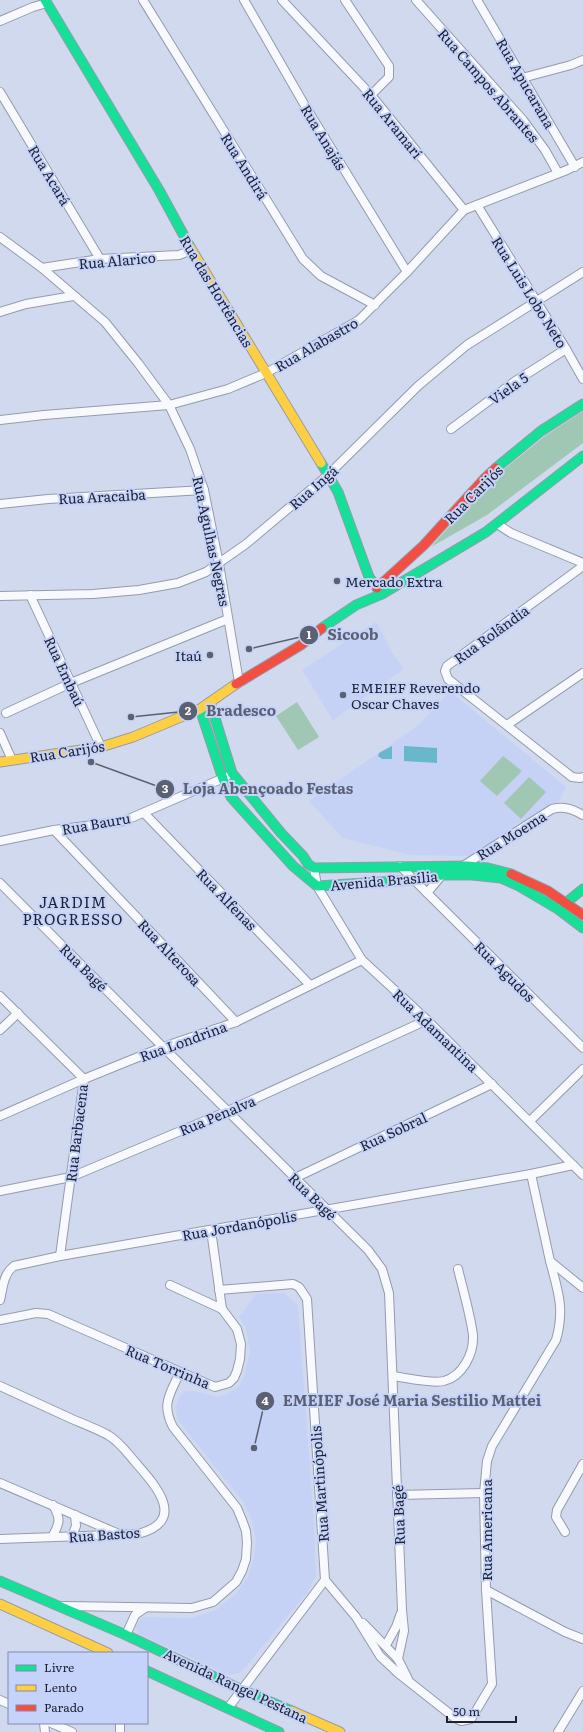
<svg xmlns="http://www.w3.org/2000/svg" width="583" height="1732" font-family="Literata,serif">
	<rect width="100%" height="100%" fill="#d1d9ee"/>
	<g fill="#c5d2f5">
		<path d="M376,622l17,32 11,15 -71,51 -31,-50z"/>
		<path d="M450,691l116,96 -7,14 -88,55 -61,-1 -67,-17 -34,-37 110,-76z"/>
		<path d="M284,1293l14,13 16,218 2,51 -7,15 -64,78 -6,5 -10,2 -88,-40 -3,-2 -2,-6 3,-7 5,-3 47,1 25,-8 20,-16 12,-17 7,-25 1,-14 -5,-20 -7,-15 -67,-84 -1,-13 4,-10 5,-5h9l25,6 9,-3 11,-8 6,-12 5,-23 -4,-23 -7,-11 17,-23z"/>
	</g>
	<g fill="#9fc7b3">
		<path d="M583,411v32l-96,72 -56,32 61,-68 53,-43z"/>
		<path d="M297,702l22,35 -21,13 -22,-34z"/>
		<path d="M503,756l19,15 -25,25 -17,-15z"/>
		<path d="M529,777l17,15 -25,27 -17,-16z"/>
	</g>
	<g fill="#68b7ca">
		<path d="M392,746v13h-10l-4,-3 1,-3z"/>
		<path d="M404,746l33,2v15l-33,-2z"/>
	</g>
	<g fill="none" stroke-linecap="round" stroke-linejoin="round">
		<g stroke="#959bab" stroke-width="10">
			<g id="street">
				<path d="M143,0l160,259 18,17 54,29"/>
				<path d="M244,0l60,104 103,168"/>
				<path d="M282,0l89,95 93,115"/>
				<path d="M345,0l44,66v11l-18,18"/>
				<path d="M416,0l107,120 22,30 13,23"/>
				<path d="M477,0l98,167"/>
				<path d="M0,21l33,-14 14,-4"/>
				<path d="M522,78l49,-13 12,-5"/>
				<path d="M0,92l100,167"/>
				<path d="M477,205l89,144 17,30"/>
				<path d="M0,237l42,31 63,54 33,41 31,42 21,44 14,41 15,74 20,118"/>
				<path d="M42,268l58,-9 79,-4 13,-5"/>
				<path d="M0,312l26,-8 47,-8"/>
				<path d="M0,420l44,-5 125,-10 59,-16 38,-16 93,-53 48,-48 57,-62 103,-40 16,-8"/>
				<path d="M451,429l63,-47 52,-33"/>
				<path d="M0,504l48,-5 156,-9"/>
				<path d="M497,524l14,9 72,30"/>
				<path d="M583,566l-136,100 -2,5 3,8 124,98 8,1 3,-1"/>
				<path d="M30,595l71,152"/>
				<path d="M0,596l93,-2 46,-4 39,-7 28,-11 40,-28 82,-69 90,-89 49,-41 116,-73"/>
				<path d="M6,713l65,-30 157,-64"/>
				<path d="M507,725l76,-52"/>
				<path d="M0,733l12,27"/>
				<path d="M144,813l166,172"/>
				<path d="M54,830l182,192"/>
				<path d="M0,841l54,-11 70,-9 102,-44"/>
				<path d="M400,866l183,182"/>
				<path d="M463,866l89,-57c12,-3 20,0 31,6"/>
				<path d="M314,868l3,18 45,74 65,60 156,155"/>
				<path d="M0,883l163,164 205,203 14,19 7,24 13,317 2,21 -6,28"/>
				<path d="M427,893l15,-18"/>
				<path d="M0,996l84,83 -24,177"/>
				<path d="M0,1030l18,-17"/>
				<path d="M0,1116l84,-37 79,-32 73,-25 126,-62"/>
				<path d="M530,1121l53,-52"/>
				<path d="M531,1174l19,87 33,27"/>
				<path d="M295,1178l197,-94"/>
				<path d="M0,1191l71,-14 157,-66 199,-91"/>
				<path d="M170,1285l52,24"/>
				<path d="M219,1290l74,-6 6,3 8,12 18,281 -97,128"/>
				<path d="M0,1300c3,-12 3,-26 14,-34l46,-10 471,-82 42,-9"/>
				<path d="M0,1320l36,-7 12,1 167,73 14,-4 5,-5 3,-7 3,-12 1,-15 -4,-15 -15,-20 -11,-79"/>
				<path d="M393,1376c14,2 38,8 51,5 19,-5 30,-28 29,-46 -3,-22 -10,-45 -15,-66"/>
				<path d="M0,1386c24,11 48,22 72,33 12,5 25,10 36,16 12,7 20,19 28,28 21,24 51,58 2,71l-138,5"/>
				<path d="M0,1483l119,51"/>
				<path d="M397,1495l87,-2"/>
				<path d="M565,1532l-9,-15 1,-7 26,-46"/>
				<path d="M72,1536l4,-10 -1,-11"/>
				<path d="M52,1537c8,-14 9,-18 1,-32"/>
				<path d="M325,1580l31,37 24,39 18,17 57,45 6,3 10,-2 21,-35 -6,-94 -2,-97 3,-32 5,-15 64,-106c9,-31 2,-49 -6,-79"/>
				<path d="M486,1590l79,42 18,7"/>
				<path d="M64,1606l128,2 21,-6 23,-20 6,-11 4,-12 1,-16 -1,-12 -4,-11 -5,-12 -64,-81c-12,-23 -3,-33 7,-55"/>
				<path d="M363,1623l35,36 10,20"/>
				<path d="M126,1635l9,-20 10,-7"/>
				<path d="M386,1645l10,-18 5,-14"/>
				<path d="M0,1700l9,4"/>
				<path d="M44,1723l1,9"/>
				<path d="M51,1723l21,9"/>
				<path d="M120,1723v9"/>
				<path d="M558,1732l25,-41"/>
			</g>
		</g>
		<g stroke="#959bab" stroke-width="11">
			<g id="fast">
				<path d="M45,0l114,190 31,57"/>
				<path d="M321,463l17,29 31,85 13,17"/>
				<path d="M496,468l45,-37 42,-27"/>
				<path d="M322,628l34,-23 26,-11 104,-62 97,-76"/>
				<path d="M210,702l22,71 49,60 22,23 5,8 6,4 153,-2 21,2 23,6"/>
				<path d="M200,709l23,70 8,18 62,69 24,20 96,-6 29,-5h30l29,3 18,8 39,23 25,19"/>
				<path d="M562,906l21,-17"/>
				<path d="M0,1581l126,54 116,55 50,21"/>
				<path d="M147,1671l132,61"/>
			</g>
		</g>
		<g stroke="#959bab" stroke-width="11">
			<g id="slow">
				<path d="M190,247l131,216"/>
				<path d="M0,762l101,-15 32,-10 67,-28 36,-25"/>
				<path d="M0,1604l108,49"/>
				<path d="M292,1711l48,21"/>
			</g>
		</g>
		<g stroke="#959bab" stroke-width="11">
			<g id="jam">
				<path d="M377,588l47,-43 62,-68 10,-9"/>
				<path d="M236,684l65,-39 21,-17"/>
				<path d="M511,874l37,17 35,24"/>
			</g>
		</g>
		<use href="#street" stroke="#f8f9fc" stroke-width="8"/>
		<use href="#fast" stroke="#16e098" stroke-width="9"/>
		<use href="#slow" stroke="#ffcf43" stroke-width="9"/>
		<use href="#jam" stroke="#f24e42" stroke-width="9"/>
	</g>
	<g fill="#5c6172" stroke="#c5d3fa" stroke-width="1.5">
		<circle cx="337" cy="581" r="4"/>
		<circle cx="210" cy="655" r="4"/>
		<circle cx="343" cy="695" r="4"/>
	</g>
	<g text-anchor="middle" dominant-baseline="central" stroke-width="4" stroke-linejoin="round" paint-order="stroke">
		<g font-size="14" fill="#1d2130" stroke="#c5d3fa">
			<text transform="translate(526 83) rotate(60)">Rua Apucarana</text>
			<text transform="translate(489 85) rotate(49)">Rua Campos Abrantes</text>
			<text transform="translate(393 123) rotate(51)">Rua Aramarí</text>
			<text transform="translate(324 137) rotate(59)">Rua Anajás</text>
			<text transform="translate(245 166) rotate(58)">Rua Andirá</text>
			<text transform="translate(50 175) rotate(59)">Rua Acará</text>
			<text transform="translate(117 260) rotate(-5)">Rua Alarico</text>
			<text transform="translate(217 291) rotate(59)">Rua das Hortências</text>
			<text transform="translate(530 292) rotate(58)">Rua Luis Lobo Neto</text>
			<text transform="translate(316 344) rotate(-30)">Rua Alabastro</text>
			<text transform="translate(508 388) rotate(-35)">Viela 5</text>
			<text transform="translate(313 487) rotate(-41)">Rua Ingá</text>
			<text transform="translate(473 494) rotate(-45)">Rua Carijós</text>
			<text transform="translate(102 496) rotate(-3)">Rua Aracaiba</text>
			<text transform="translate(212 541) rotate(78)">Rua Agulhas Negras</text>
			<text transform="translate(491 634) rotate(-36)">Rua Rolândia</text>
			<text transform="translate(65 671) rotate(65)">Rua Embaú</text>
			<text transform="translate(67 751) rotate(-9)">Rua Carijós</text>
			<text transform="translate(96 823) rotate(-10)">Rua Bauru</text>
			<text transform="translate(511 835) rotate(-32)">Rua Moema</text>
			<text transform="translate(384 880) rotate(-5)">Avenida Brasília</text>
			<text transform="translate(227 899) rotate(46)">Rua Alfenas</text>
			<text transform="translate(170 952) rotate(47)">Rua Alterosa</text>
			<text transform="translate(84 967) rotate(45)">Rua Bagé</text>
			<text transform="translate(505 971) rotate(45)">Rua Agudos</text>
			<text transform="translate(436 1030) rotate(44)">Rua Adamantina</text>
			<text transform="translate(183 1041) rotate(-20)">Rua Londrina</text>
			<text transform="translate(217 1115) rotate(-23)">Rua Penalva</text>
			<text transform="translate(393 1131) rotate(-25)">Rua Sobral</text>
			<text transform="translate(76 1133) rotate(-83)">Rua Barbacena</text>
			<text transform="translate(313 1196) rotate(44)">Rua Bagé</text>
			<text transform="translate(239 1225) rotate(-10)">Rua Jordanópolis</text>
			<text transform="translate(168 1366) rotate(23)">Rua Torrinha</text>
			<text transform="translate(319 1484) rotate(-94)">Rua Martinópolis</text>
			<text transform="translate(398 1515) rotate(-92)">Rua Bagé</text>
			<text transform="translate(486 1530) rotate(-90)">Rua Americana</text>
			<text transform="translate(104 1534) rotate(-4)">Rua Bastos</text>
			<text transform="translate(236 1685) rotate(25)">Avenida Rangel Pestana</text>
		</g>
		<g font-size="14" fill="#1d2130" stroke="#c5d3fa" text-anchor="start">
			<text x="345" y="581">Mercado Extra</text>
			<text x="202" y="655" text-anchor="end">Itaú</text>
			<text x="351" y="687">EMEIEF Reverendo<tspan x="351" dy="16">Oscar Chaves</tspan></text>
		</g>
		<g font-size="15" letter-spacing="1" fill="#1d2130" stroke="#c5d3fa">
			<text x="73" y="901">JARDIM<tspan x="73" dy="17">PROGRESSO</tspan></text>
		</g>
	</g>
	<path fill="none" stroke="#5c6172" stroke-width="1.5" d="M249 649L309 635M131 717L188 711M91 762L165 789M254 1448L265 1401"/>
	<g fill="#5c6172" stroke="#c5d3fa" stroke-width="1.5">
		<circle cx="249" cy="649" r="4"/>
		<circle cx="131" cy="717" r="4"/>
		<circle cx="91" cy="762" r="4"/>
		<circle cx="254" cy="1448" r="4"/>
		<circle cx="309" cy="635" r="10"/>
		<circle cx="188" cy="711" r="10"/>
		<circle cx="165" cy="789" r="10"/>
		<circle cx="265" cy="1401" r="10"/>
	</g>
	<g font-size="12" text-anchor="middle" font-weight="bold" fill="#fff">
		<text x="309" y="639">1</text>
		<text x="188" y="715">2</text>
		<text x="165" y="793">3</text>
		<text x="265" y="1405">4</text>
	</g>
	<g font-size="15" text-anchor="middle" font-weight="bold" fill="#5c6172" stroke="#c5d3fa" stroke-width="4" stroke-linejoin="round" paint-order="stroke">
		<text x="353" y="640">Sicoob</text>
		<text x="241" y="716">Bradesco</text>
		<text x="268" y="794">Loja Abençoado Festas</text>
		<text x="412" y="1406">EMEIEF José Maria Sestilio Mattei</text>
	</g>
	<rect x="8" y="1652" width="140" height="72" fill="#c5d3fa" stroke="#828ca9"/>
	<rect x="16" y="1665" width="20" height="6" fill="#16e098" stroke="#828ca9"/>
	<text x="44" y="1672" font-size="12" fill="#1d2130">Livre</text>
	<rect x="16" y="1685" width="20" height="6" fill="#ffcf43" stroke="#828ca9"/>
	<text x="44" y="1692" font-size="12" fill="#1d2130">Lento</text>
	<rect x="16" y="1705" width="20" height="6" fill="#f24e42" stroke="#828ca9"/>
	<text x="44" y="1712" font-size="12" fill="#1d2130">Parado</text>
	<path d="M447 1716v6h69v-6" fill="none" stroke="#1d2130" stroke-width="2"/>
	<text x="453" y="1716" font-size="12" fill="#1d2130" stroke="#c5d3fa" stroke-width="3" paint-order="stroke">50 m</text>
</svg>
